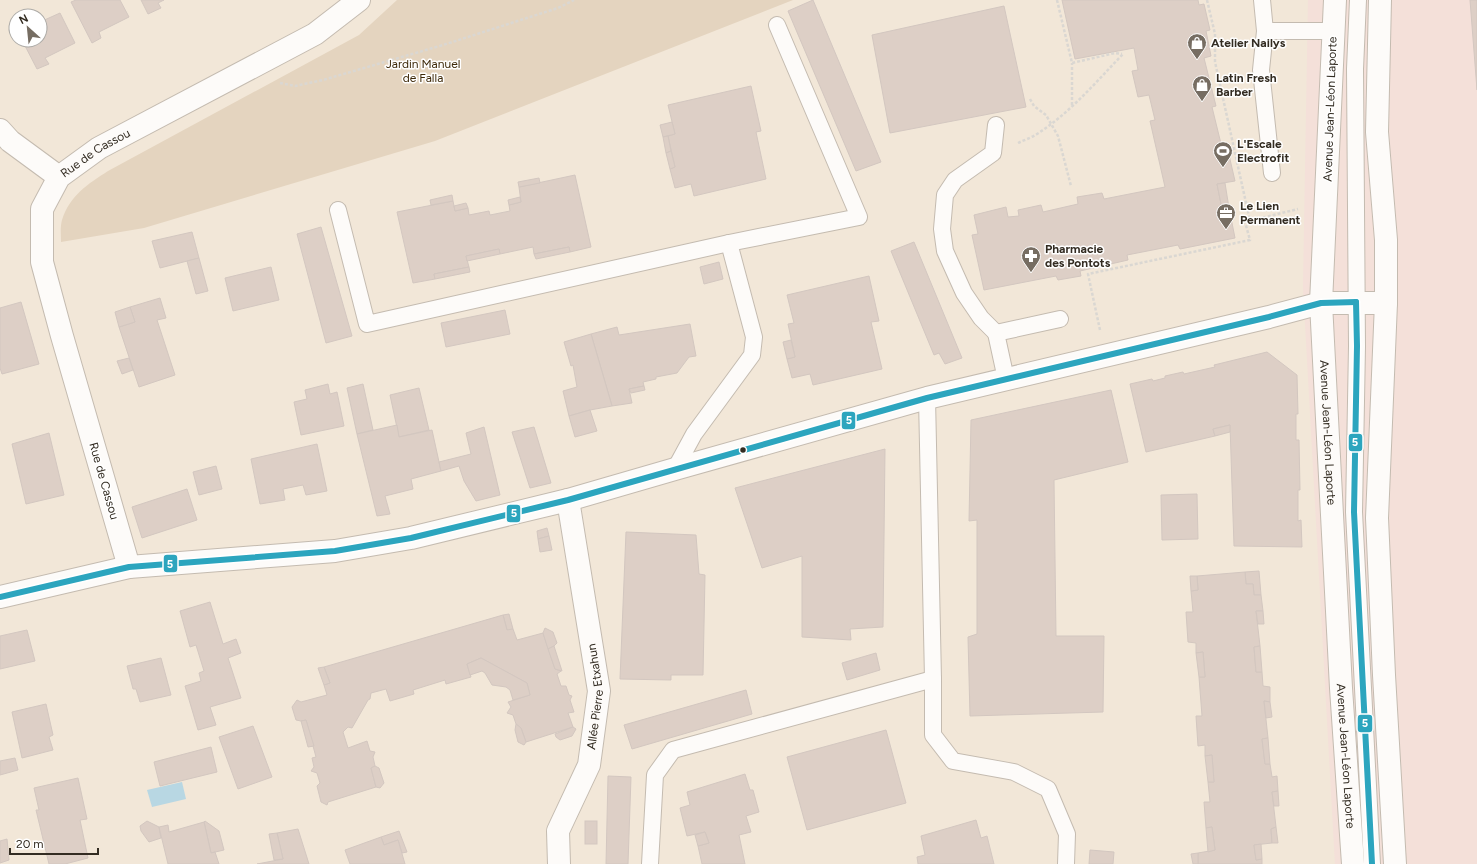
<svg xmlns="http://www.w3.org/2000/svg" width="1477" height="864" font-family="Figtree,sans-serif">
	<rect width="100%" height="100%" fill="#f2e7d8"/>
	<path fill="#f4e0d9" d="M1308,0h169v864h-142l-32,-577z"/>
	<path fill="#e4d4bf" d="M397,0h396l-358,141 -291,87 -83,14c0,-7 -1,-15 1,-22 8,-25 26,-36 46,-49l251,-136z"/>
	<path fill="#b8d7e3" d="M182,782l4,17 -34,8 -5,-17z"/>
	<g fill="#ddcfc6" stroke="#d3c7c0">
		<path d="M76,0h44l9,17 -30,15 2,6 -9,5 -21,-41z"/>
		<path d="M141,0h23l-6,3 3,5 -13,6z"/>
		<path d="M813,0l68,162 -25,9 -68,-160z"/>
		<path d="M1062,0h136l1,5 5,-1 6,26 -4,1 5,25 -7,2 12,48 -4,1 12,49 5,-1 6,26 -18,3 5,25 7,-1 6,30 -55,11 -2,-4 -51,10 1,5 -48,11 1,5 -23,4 -2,-4 -72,14 -12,-55 6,-1 -4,-19 32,-8 2,10 11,-1 -1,-6 23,-5 2,7 35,-8 -1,-7 25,-4 2,6 61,-12 -15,-66 5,-1 -6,-25 -11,2 -6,-26 6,-1 -4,-22 -59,11z"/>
		<path d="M1470,0h7v90z"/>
		<path d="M1004,6l22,101 -136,26 -18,-98z"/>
		<path d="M60,13l15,30 -30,15 4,6 -12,5 -15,-29h18v-18z"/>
		<path d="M751,86l10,45 -5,1 10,47 -72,17 -3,-12 -16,4 -5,-19 5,-2 -7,-31 7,-2 -7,-29z"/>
		<path d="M672,122l3,12 -12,3 -3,-12z"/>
		<path d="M668,136l3,15 -5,2 -3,-16z"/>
		<path d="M671,151l4,16 -5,2 -4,-16z"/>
		<path d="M575,175l16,72 -21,5 -1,-5 -35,7 -1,-7 -33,7 -1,-5 -33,7 3,11 -35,7 1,5 -22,4 -16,-71 56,-11 2,10 13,-3 1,7 20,-4 1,4 20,-4 -1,-6 12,-3 -2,-15z"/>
		<path d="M539,178l1,5 -21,4 -1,-5z"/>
		<path d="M1225,183l4,25 -7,1 -5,-25z"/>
		<path d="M452,195l1,6 -22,4 -1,-5z"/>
		<path d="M520,197l1,5 -12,3 -1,-5z"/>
		<path d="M466,203l2,5 -13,3 -1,-5z"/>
		<path d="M321,227l31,109 -26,7 -29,-109z"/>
		<path d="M192,232l7,26 -39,10 -8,-27z"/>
		<path d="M914,242l48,116 -17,6 -6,-11 -5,2 -43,-104z"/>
		<path d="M569,247l1,5 -34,7 -2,-5z"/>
		<path d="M499,249l1,5 -33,7 -1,-5z"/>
		<path d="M199,258l9,33 -12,3 -9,-33z"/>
		<path d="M719,262l4,17 -19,5 -4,-17z"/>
		<path d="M271,267l8,33 -46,11 -8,-33z"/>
		<path d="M469,267l1,5 -35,7 -1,-5z"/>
		<path d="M869,276l10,45 -8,1 11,47 -69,16 -3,-11 -18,4 -5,-19 8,-2 -7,-33 6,-1 -7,-28z"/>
		<path d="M160,298l6,20 -9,2 18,55 -36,12 -20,-60 16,-5 -5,-15z"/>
		<path d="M21,302l18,62 -37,10 -2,-6v-60z"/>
		<path d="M130,307l5,15 -16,5 -4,-15z"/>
		<path d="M505,310l5,24 -64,13 -5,-24z"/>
		<path d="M690,324l6,32 -7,1 -12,16 -21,4v2l-13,3 1,4 -15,3 3,14 -20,3 -21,-72 26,-7 2,8z"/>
		<path d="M591,334l21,72 -22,4 -21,6 -6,-25 14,-4 -4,-22 -2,1 -7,-24z"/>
		<path d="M791,340l4,17 -8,2 -4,-17z"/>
		<path d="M1267,352l30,23 1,39h-2v26h3l1,50h-2v31l3,-1 1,27 -68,-1 -4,-121 -17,4 2,7 -69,16 -16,-68 22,-5 1,2 12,-3v-2l18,-4 1,2 31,-7 -1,-2z"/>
		<path d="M129,358l4,12 -11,4 -5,-13z"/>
		<path d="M328,384l2,10 7,-2 7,34 -43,9 -7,-33 13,-3 -2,-9z"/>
		<path d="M363,384l10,46 -16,4 -10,-46z"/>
		<path d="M644,386l1,4 -14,3 -2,-4z"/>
		<path d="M419,388l10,42 -30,7 -9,-42z"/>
		<path d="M1111,390l17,72 -74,18 2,156h48l-1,76 -133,4 -2,-79 9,-3v-114l-8,1 2,-101z"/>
		<path d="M590,410l7,21 -22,6 -6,-21z"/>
		<path d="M397,425l2,12 33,-7 9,41 -30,8 2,10 -28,7 5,18 -13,2 -20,-82z"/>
		<path d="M1230,425v7l-15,4 -2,-7z"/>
		<path d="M484,427l16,68 -24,6 -12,-20 -5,-15 -18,5 -2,-9 32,-8 -5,-21z"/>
		<path d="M534,427l17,56 -21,5 -18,-56z"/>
		<path d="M49,433l15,62 -38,9 -14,-60z"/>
		<path d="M317,444l10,47 -21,4 -3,-10 -20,4 2,11 -25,4 -9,-45z"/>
		<path d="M885,449l-2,178 -33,2 1,11 -49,-3v-81l-40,12 -27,-80z"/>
		<path d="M216,466l6,23 -23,6 -6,-23z"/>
		<path d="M187,489l10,31 -55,18 -10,-31z"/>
		<path d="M1197,494l1,45 -36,1 -1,-45z"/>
		<path d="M547,528l2,8 -11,3 -1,-8z"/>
		<path d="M626,532l70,3 3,39 6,1 -2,100h-32v5l-51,-1z"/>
		<path d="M549,536l3,14 -12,2 -2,-13z"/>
		<path d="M1259,571l2,24h-7l-1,-11h-7l-1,-12z"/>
		<path d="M1245,572l1,12h7l1,11h7l2,16h-7l4,35 -6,1 2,25h6l1,14 7,1v15l-6,-1 4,37 -6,1 3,25h5l2,13 5,-1 1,15 -6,1 4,35 -5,2 1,14 -18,2 2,15 6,-1v5h-64v-11l17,-3 -3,-23 -6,1 -2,-26h6l-2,-20h6l-2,-27 -7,1v-11l-7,1 -2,-30h6l-3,-39h6l-2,-25 -7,1v-10l-8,-1 -2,-30h7l-2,-21 7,-1 -1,-14z"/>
		<path d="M1190,576h7l1,14 -7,1z"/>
		<path d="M210,602l13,42 13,-5 5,14 -13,5 13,40 -31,9 6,18 -18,5 -13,-44 16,-5 -2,-8 5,-2 -8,-26 -6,2 -10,-36z"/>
		<path d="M1256,611h7l1,13h-6z"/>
		<path d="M509,614l4,15 -6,1 -4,-15z"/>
		<path d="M503,615l4,15 6,-1 4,11 26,-7 12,36 6,2 -4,3 4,12h5l3,9 3,1 -2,4 4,12 -6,1 5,14 -47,15 -5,-14 -5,-4 -3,-9 -6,-2 4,-6 -3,-5 22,-7 -3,-12 -46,-25 -14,6 4,13 -25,7 -1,-4 -32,10 1,4 -24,7 -4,-12 -15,4 -1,6 -2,1 -16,28 -4,-1 -5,5 5,16 19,-7 3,10 5,1 -2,5 2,9 -4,2 5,19 -48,15 -1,3 -6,-3 -4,-16 3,-3 -3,-10 -6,-2 3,-4 -2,-9 4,-1 -10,-37 -5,1 -5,-1 -4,-13 5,-7 4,2 26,-7 -3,-10 6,-2 -6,-16z"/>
		<path d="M545,628l8,4 4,11 -3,3 -6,3 -5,-16z"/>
		<path d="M27,630l8,31 -35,8v-33z"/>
		<path d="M554,646l8,25 -7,-2 -7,-20z"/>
		<path d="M1260,646l2,26h-6l-2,-25z"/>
		<path d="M1203,652l2,25h-6l-3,-24z"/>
		<path d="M876,653l4,17 -33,10 -5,-17z"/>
		<path d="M161,658l10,37 -31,7 -4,-13h-3l-6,-23z"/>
		<path d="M481,658l46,25 3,12 -17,5 -3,-10 -4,-3 -14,-2 -7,-12 -3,-2 -12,4 -3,-11z"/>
		<path d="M324,667l6,16 -6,2 -6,-17z"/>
		<path d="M746,690l6,24 -120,35 -8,-24z"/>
		<path d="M1264,701l6,1 2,15 -6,1z"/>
		<path d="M46,704l7,31 -4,2 4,13 -31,8 -10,-46z"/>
		<path d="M306,720l8,26 -6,1 -7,-26z"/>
		<path d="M516,724l5,4 5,14 -2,3 -6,-3 -3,-12z"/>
		<path d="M253,726l19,51 -34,12 -19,-52z"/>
		<path d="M573,727l3,2 -4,7 -12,4 -4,-3 -1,-3z"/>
		<path d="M886,730l20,73 -99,27 -20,-73z"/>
		<path d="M1268,738l2,26h-5l-3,-25z"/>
		<path d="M211,747l6,25 -57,14 -6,-24z"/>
		<path d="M1212,755l2,27h-6l-3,-26z"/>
		<path d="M15,758l3,12 -18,5v-14z"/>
		<path d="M375,766l4,2 5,15 -4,5 -4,-1 -5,-19z"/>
		<path d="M745,774l5,16h3l6,22 -13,4 5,16 -12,3 6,29h-43l-4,-18 11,-3 -4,-11 -18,4 -7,-28 10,-3 -3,-13z"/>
		<path d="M608,776l23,1 -3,87h-22z"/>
		<path d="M78,778l9,41 -7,1 8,38 -23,6h-16l-13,-54h3l-5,-22z"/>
		<path d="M1278,791l1,15h-5l-2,-14z"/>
		<path d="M976,820l5,18 6,-2 7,28h-76l-1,-7 8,-2 -4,-19z"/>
		<path d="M147,821l12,6 2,11 -12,4 -8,-11 -1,-5z"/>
		<path d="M205,821l14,10 5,19 -13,3 -7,-31z"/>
		<rect x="585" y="821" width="12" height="23"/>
		<path d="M204,822l7,31 4,-1 4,12h-51l-9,-37 9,-2 1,7z"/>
		<path d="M1212,827l3,23 -7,2 -2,-24z"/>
		<path d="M1276,827l2,16h-6l-1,-14z"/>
		<path d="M298,829l11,35h-52l26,-5 -6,-26z"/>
		<path d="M399,831l8,21 -5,1 -4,-13 -14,5 -3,-8z"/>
		<path d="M705,832l4,11 -11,3 -3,-11z"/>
		<path d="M277,833l6,26 -9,1 -5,-26z"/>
		<path d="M381,837l3,8 14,-5 7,24h-55l-5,-14z"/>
		<path d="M7,839l2,21 -9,3v-22z"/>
		<path d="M1261,844l1,15 -6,1 -2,-15z"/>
		<path d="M1090,850l24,2 -1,12h-24z"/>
		<path d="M1198,853v11h-5l-2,-10z"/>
	</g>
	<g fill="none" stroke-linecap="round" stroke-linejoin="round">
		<g stroke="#c4bbb0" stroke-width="18">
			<g id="service">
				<path d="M1262,0l3,31 -4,39 11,103"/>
				<path d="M1358,0l-3,69 2,277 -3,166 18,352"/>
				<path d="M1265,31h68"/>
				<path d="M996,125l-3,28 -38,27 -10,15 -3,34 3,22 19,42 17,25 15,15"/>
				<path d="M338,210l29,114 362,-81 130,-26 -82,-192"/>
				<path d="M1006,379l-10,-46 64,-14"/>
				<path d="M927,398l6,281v56l20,26 61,11 34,17 19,45 -1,30"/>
				<path d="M675,469l19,-35 58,-79 2,-18 -25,-94"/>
				<path d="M650,864l5,-89 18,-25 260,-71"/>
			</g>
		</g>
		<g stroke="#c4bbb0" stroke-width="24">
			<g id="minor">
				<path d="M0,130l10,11 49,36"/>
				<path id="s1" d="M129,567l-67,-231 -20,-74v-53l17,-32 40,-29 216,-114 44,-34"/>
				<path d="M0,597l129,-30 206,-16 76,-13 157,-38 107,-31 252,-71 342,-81 52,-14h65"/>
				<path id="s2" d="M559,864l-1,-33 31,-66 10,-74 -31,-191"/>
			</g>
		</g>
		<g stroke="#c4bbb0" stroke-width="24">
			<g id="tertiary">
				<path id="s3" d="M1335,0l-14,303 20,385 12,176"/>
				<path d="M1380,0l-3,132 9,108v63l-9,215 7,157 11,189"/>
			</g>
		</g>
		<g stroke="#dad7d2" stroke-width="2.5" stroke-dasharray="3 2" stroke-linecap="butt">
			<path d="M1057,0l15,63 43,-10 7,1"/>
			<path d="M1207,0l8,34v28l35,159"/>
			<path d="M280,83l15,3 28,-6 120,-35 115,-37 16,-8"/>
			<path d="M1030,99l4,7 12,9 12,21 13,50"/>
			<path d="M1072,105v-42"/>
			<path d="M1018,143c6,-3 13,-5 19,-9 33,-21 59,-52 86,-80"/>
			<path d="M1100,330l-12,-56 162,-34 -5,-18 53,-13"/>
		</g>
		<use href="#service" stroke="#fdfbf9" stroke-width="16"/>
		<use href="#minor" stroke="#fdfbf9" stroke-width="22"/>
		<use href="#tertiary" stroke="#fdfbf9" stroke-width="22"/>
		<g stroke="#fff" stroke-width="9">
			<g id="bus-1">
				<path d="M1356,302l1,44 -3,166 18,352"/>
				<path d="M0,597l129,-30 206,-16 76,-13 157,-38 359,-102 342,-81 52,-14 35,-1"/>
			</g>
		</g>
		<use href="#bus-1" stroke="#2ca5be" stroke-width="6"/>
	</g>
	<defs>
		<g id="shop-pin" transform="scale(1)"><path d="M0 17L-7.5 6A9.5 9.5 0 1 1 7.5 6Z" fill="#766d62" stroke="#fff"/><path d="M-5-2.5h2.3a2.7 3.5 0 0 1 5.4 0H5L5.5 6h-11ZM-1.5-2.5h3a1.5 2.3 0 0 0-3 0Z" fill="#fff"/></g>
		<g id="stadium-pin" transform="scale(1)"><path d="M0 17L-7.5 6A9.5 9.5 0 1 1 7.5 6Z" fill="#766d62" stroke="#fff"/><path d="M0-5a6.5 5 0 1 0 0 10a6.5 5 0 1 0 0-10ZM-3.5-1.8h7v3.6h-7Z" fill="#fff"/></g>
		<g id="office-pin" transform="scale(1)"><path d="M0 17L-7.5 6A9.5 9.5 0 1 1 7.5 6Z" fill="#766d62" stroke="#fff"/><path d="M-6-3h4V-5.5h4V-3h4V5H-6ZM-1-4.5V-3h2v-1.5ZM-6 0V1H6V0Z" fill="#fff"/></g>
		<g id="pharmacy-pin" transform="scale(1)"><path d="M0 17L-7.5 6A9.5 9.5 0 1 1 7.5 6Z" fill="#766d62" stroke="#fff"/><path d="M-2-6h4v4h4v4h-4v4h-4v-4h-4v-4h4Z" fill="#fff"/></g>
	</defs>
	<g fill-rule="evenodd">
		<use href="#shop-pin" x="1197" y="43"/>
		<use href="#shop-pin" x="1202" y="85"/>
		<use href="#stadium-pin" x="1223" y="151"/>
		<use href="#office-pin" x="1226" y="213"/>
		<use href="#pharmacy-pin" x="1031" y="256"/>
	</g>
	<circle fill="#332c22" stroke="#fff" stroke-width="1.5" cx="743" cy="450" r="3.5"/>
	<g text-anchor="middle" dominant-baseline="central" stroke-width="3" stroke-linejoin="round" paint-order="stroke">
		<g font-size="12" font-weight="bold" fill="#332c22" stroke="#fff" text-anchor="start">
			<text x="1211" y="43">Atelier Nailys</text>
			<text x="1216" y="78">Latin Fresh<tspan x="1216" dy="14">Barber</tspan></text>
			<text x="1237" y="144">L'Escale<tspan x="1237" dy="14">Electrofit</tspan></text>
			<text x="1240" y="206">Le Lien<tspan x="1240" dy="14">Permanent</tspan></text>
			<text x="1045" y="249">Pharmacie<tspan x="1045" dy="14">des Pontots</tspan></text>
		</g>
		<g font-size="12" fill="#3e2909" stroke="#fff">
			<text x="423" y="64">Jardin Manuel<tspan x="423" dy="14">de Falla</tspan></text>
		</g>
		<g font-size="12" fill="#332c22" stroke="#fff">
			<text transform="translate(1330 109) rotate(-88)">Avenue Jean-Léon Laporte</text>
			<text stroke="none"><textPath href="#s1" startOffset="450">Rue de Cassou</textPath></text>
			<text stroke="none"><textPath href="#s3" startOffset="433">Avenue Jean-Léon Laporte</textPath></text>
			<text transform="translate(104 481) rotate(74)">Rue de Cassou</text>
			<text stroke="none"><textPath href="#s2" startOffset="175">Allée Pierre Etxahun</textPath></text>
			<text stroke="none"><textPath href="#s3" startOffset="757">Avenue Jean-Léon Laporte</textPath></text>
		</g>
	</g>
	<g stroke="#fff" stroke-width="1.5">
		<rect x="841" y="411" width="15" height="19" rx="4" fill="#2ca5be"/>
		<rect x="1348" y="433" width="15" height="19" rx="4" fill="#2ca5be"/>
		<rect x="506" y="504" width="15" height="19" rx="4" fill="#2ca5be"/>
		<rect x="163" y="554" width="15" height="19" rx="4" fill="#2ca5be"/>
		<rect x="1357" y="714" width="16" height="19" rx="4" fill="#2ca5be"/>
	</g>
	<g font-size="11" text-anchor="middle" font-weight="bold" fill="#fff">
		<text x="849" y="424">5</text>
		<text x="1355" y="446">5</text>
		<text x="514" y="517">5</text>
		<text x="170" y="568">5</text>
		<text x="1365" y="727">5</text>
	</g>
	<g transform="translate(28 28) rotate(333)"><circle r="19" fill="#ffffff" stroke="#adaba7"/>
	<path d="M0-3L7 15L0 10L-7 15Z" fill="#766d62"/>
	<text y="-6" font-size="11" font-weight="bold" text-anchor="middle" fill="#332c22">N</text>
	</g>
	<path d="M10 848v6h88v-6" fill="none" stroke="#332c22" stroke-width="2"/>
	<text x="16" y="848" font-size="12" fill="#332c22" stroke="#ffffff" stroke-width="3" paint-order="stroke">20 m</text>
</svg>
